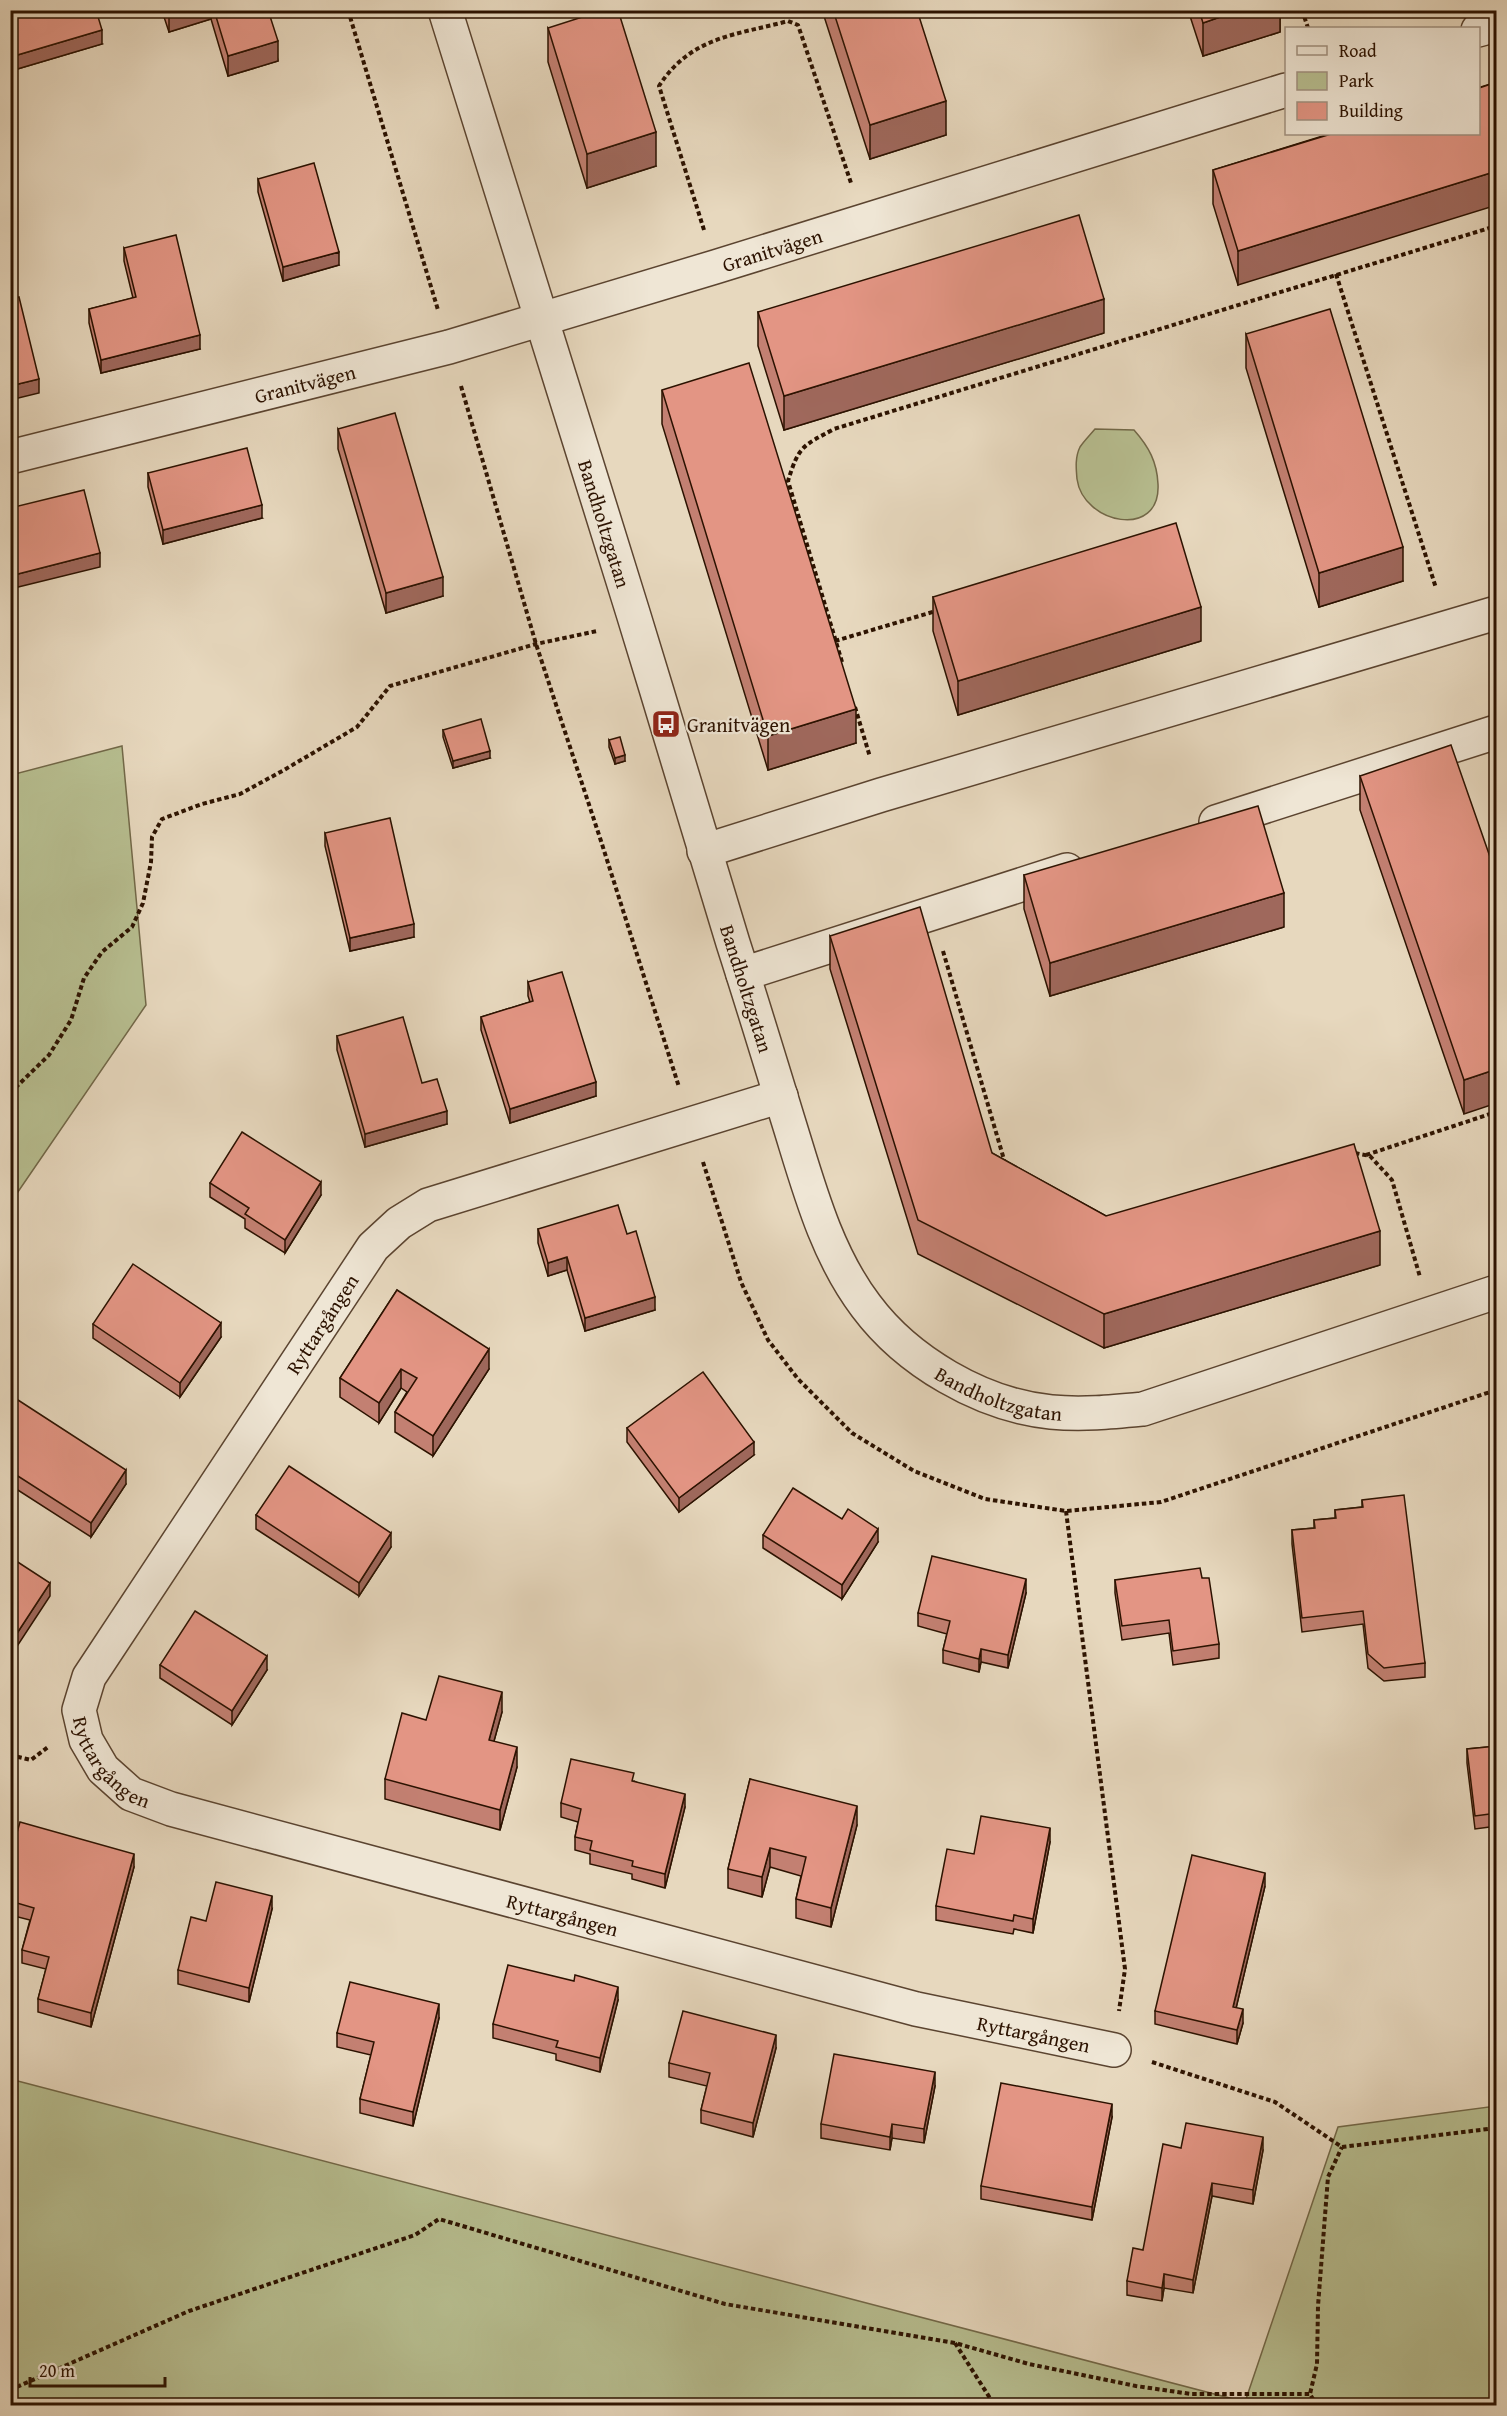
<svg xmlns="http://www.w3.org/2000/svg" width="1507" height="2416" font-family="'Gentium Book Plus',serif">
	<rect width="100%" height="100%" fill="#e7d8be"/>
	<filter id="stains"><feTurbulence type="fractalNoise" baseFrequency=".00333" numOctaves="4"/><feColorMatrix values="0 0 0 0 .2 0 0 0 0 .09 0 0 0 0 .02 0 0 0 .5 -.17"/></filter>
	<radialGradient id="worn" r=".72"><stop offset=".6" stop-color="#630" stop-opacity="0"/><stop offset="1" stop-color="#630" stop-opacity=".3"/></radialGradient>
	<g fill="#b7be90" stroke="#726848" stroke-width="1.5">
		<path d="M1095,429l39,1c15,17 23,32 24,54 3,56 -75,40 -81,-5 -1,-11 -2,-22 3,-32 4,-6 10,-12 15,-18z"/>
		<path d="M122,746l24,259 -135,197v-427z"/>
		<path d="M10,2079l1235,323 93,-275 158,-21v299h-1485z"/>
	</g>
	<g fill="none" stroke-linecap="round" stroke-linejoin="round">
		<g stroke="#5b4430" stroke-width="36">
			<g id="minor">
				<path id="s1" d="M445,10c62,202 126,402 188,603 34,110 66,221 100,330 19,59 37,118 55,177 20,64 37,132 78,186 41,55 115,99 185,106 31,3 61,0 92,-3l353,-117"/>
				<path d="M1478,30l18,-5"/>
				<path id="s2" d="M10,457l439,-110 266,-80 571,-177"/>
				<path d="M1216,822l280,-90"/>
				<path d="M704,851l177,-56 615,-182"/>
				<path d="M743,974l324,-104"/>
				<path id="s3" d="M781,1096l-353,109 -29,18 -26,24 -284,430 -10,33 7,30 17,29 28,25 40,15 745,200 198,41"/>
			</g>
		</g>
		<g stroke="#2c1200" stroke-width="4" stroke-dasharray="4.5 3" stroke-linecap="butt">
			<path d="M348,10l90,300"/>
			<path d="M1302,10l6,18"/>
			<path d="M704,230l-45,-144c32,-50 78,-51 129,-65l10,4 53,158"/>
			<path d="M1336,274l100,314"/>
			<path d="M461,386l75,258 65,197 78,246"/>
			<path d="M835,641l101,-30"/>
			<path d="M842,662l-54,-181c11,-36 15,-35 46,-52l662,-203"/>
			<path d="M855,707l15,50"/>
			<path d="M943,951l62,212"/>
			<path d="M10,1093l39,-38 22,-35 13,-42 18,-26 30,-25 11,-24 8,-41 1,-25 10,-18 40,-15 38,-10 44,-24 73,-43 33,-41 146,-42 61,-13"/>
			<path d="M1355,1153l15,3 22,24 28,97"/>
			<path d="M1366,1155l130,-43"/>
			<path d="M703,1162l38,120 27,58 30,39 54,54 62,38 71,28 81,12 95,-9 335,-112"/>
			<path d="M1066,1511l59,458 -6,42"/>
			<path d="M10,1755l21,5 17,-13"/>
			<path d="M1152,2062l123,40 67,45 154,-19"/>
			<path d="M955,2343l40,63"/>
			<path d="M10,2390l179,-79 226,-76 24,-16 286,85 230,39 74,21 107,22 55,8h119"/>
			<path d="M1317,2406l-7,-12 7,-30 1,-58 10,-129 14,-30"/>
		</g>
		<use href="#minor" stroke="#efe6d5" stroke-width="33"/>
	</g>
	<g fill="#c38072" stroke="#2c1200" stroke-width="1.5">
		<path d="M10,10l92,34 -88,26 -4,-13z"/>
		<path d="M163,10h105l10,51 -50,15 -17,-57 -42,13 -6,-18z"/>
		<path d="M822,10h95l29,125 -76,24z"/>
		<path d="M1188,10h92v22l-77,24z"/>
		<path d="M548,28l108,138 -69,22 -39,-126z"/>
		<path d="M1497,82l-259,203 -25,-81v-34z"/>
		<path d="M258,179l81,86 -56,16 -25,-89z"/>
		<path d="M124,248l76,101 -99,24 -12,-50v-14l44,-11 -9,-37z"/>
		<path d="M758,312l346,21 -320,97 -26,-84z"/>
		<path d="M1246,334l157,247 -84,26 -73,-239z"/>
		<path d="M662,390l194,353 -88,27 -106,-346z"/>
		<path d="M338,429l105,167 -57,17 -48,-164z"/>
		<path d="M148,473l114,45 -99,26 -15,-57z"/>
		<path d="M933,597l268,44 -243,74 -25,-84z"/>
		<path d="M443,730l47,28 -37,10 -10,-31z"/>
		<path d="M609,740l16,21 -10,3 -6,-17z"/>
		<path d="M1360,776l137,101 -33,237 -104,-304z"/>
		<path d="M325,833l89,104 -64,14 -25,-105z"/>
		<path d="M1024,875l260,52 -234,69 -26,-87z"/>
		<path d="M830,936l162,217 114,63 274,49 -276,83 -186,-94 -88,-285z"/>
		<path d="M528,982l68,114 -86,27 -29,-93v-13l49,-15 -2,-6z"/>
		<path d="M337,1036l85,47 25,41 -82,23 -28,-97z"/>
		<path d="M210,1183l111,12 -36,58 -40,-25v-9l-35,-22z"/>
		<path d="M538,1229l89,5 28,76 -70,21 -18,-61 -19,6 -10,-33z"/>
		<path d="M397,1290l92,79 -56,87 -38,-24v-20l12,-20 -6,-4 -22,35 -39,-26v-19z"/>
		<path d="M93,1324l128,13 -41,60 -87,-59z"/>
		<path d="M10,1412l116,72 -35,53 -81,-52z"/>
		<path d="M627,1428l127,27 -75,57 -52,-70z"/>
		<path d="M1362,1500l63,163v14l-41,4 -16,-13 -5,-44 -61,8 -10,-88v-14l22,-2v-8l21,-2v-8l27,-3z"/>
		<path d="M256,1515l135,32 -32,49 -103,-67z"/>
		<path d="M763,1535l115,7 -36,57 -79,-51z"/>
		<path d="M1202,1578l17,66v14l-46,7 -4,-32 -47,7 -7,-47v-13z"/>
		<path d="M1026,1593l-18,75 -27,-6 -2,10 -36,-9v-13l4,-16 -29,-8v-13z"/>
		<path d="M160,1665l107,5 -35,55 -72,-47z"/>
		<path d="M502,1712l-8,29 23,26 -17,63 -115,-31v-20l41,-59z"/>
		<path d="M1497,1746v80l-22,3 -8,-66v-14z"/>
		<path d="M750,1779l107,46 -26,102 -35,-9v-19l5,-23 -31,-9 -8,30 -34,-9v-19z"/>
		<path d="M634,1781l51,26 -20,81 -33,-9v-5l-42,-10v-10l-15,-4v-13l3,-15 -17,-5v-14z"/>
		<path d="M1050,1842l-17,91 -19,-4 -1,5 -77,-14v-14l38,-52z"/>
		<path d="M10,1858l124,9 -43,160 -53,-15v-13l8,-30 -24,-6v-13l8,-30 -20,-5z"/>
		<path d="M1265,1886l-29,122 7,15 -6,21 -82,-20v-13z"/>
		<path d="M272,1909l-23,93 -71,-18v-14z"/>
		<path d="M1492,1999h5v56h-1l-4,-42z"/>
		<path d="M618,2000l-18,72 -44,-12v-6l-63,-16v-14z"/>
		<path d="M439,2018l-26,108 -53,-13v-14l11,-44 -34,-8v-14z"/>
		<path d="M776,2048l-23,89 -52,-14v-13l6,-24 -38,-9v-14z"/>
		<path d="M935,2086l-11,57 -32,-5 -2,12 -69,-12v-14z"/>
		<path d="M1112,2117l-20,103 -111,-21v-13z"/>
		<path d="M1181,2148l82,2 -10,54 -41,-8 -19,97 -29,-5 -2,13 -35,-6v-14l16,-31z"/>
	</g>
	<g fill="#9f685c" stroke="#2c1200" stroke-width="1.5">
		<path d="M173,10h38v9l-42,13v-20z"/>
		<path d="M1240,10h40v22l-77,24v-33z"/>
		<path d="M102,30v14l-88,26v-14z"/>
		<path d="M278,41v20l-50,15v-20z"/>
		<path d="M946,101v34l-76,24v-34z"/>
		<path d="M656,132v34l-69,22v-34z"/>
		<path d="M1497,171v34l-259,80v-34z"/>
		<path d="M339,252v13l-56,16v-14z"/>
		<path d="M1104,299v34l-320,97v-34z"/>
		<path d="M200,335v14l-99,24v-13z"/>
		<path d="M39,379v14l-29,7v-14z"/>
		<path d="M262,505v13l-99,26v-14z"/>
		<path d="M1403,547v34l-84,26v-34z"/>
		<path d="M100,553v14l-90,22v-13z"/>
		<path d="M443,577v19l-57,17v-20z"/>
		<path d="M1201,607v34l-243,74v-34z"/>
		<path d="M856,709v34l-88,27v-34z"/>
		<path d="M490,751v7l-37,10v-7z"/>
		<path d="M625,755v6l-10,3v-6z"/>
		<path d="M1284,893v34l-234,69v-33z"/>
		<path d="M414,924v13l-64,14v-13z"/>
		<path d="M1497,1069v34l-33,11v-34z"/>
		<path d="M596,1082v14l-86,27v-14z"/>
		<path d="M447,1111v13l-82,23v-13z"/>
		<path d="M321,1182v13l-36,58v-13z"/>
		<path d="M1380,1231v34l-276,83v-34z"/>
		<path d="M567,1257v13l-19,6v-13z"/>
		<path d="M655,1297v13l-70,21v-13z"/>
		<path d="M221,1323v14l-41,60v-14z"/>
		<path d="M489,1349v20l-56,87v-20z"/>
		<path d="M401,1369v19l-22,35v-20z"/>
		<path d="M754,1442v13l-75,57v-14z"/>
		<path d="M126,1470v14l-35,53v-14z"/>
		<path d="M878,1529v13l-36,57v-14z"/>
		<path d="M391,1533v14l-32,49v-13z"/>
		<path d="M1026,1579v14l-18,75v-13z"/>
		<path d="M50,1583v13l-40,61v-13z"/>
		<path d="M981,1649v13l-2,10v-13z"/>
		<path d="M267,1656v14l-35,55v-14z"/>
		<path d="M502,1692v20l-13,47v-19z"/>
		<path d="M517,1747v20l-17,63v-20z"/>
		<path d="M685,1794v13l-20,81v-14z"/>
		<path d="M857,1806v19l-26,102v-19z"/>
		<path d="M1050,1828v14l-17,91v-14z"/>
		<path d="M770,1848v19l-8,30v-20z"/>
		<path d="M134,1854v13l-43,160v-14z"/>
		<path d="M1265,1873v13l-32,135v-14z"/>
		<path d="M272,1896v13l-23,93v-14z"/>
		<path d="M618,1987v13l-18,72v-14z"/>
		<path d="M439,2004v14l-26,108v-14z"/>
		<path d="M1243,2009v14l-6,21v-14z"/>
		<path d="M776,2035v13l-23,89v-14z"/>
		<path d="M935,2072v14l-11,57v-14z"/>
		<path d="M1112,2104v13l-20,103v-13z"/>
		<path d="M892,2124v14l-2,12v-13z"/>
		<path d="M1263,2137v13l-10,54v-14z"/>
		<path d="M1212,2183v13l-19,97v-13z"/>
		<path d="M1164,2274v14l-2,13v-13z"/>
	</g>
	<g fill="#e39584" stroke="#2c1200" stroke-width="1.5">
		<path d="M10,10h86l6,20 -88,26 -4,-13z"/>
		<path d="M214,10h54l10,31 -50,15z"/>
		<path d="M604,10h14l38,122 -69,22 -39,-126z"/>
		<path d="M833,10h84l29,91 -76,24z"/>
		<path d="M1199,10h41l-37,13z"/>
		<path d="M1497,82v89l-259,80 -25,-81 118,-36h148v-46z"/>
		<path d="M314,163l25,89 -56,15 -25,-88z"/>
		<path d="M1079,215l25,84 -320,97 -26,-84z"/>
		<path d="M176,235l24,100 -99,25 -12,-51 47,-12 -12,-49z"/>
		<path d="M19,297l20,82 -29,7v-87z"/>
		<path d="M1330,309l73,238 -84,26 -73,-239z"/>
		<path d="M749,363l107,346 -88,27 -106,-346z"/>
		<path d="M395,413l48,164 -57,16 -48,-164z"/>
		<path d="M247,448l15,57 -99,25 -15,-57z"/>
		<path d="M84,490l16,63 -90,23v-68z"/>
		<path d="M1176,523l25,84 -243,74 -25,-84z"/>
		<path d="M481,719l9,32 -37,10 -10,-31z"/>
		<path d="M620,737l5,18 -10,3 -6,-18z"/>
		<path d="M1451,745l46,132v192l-33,11 -104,-304z"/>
		<path d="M1258,806l26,87 -234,70 -26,-88z"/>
		<path d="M390,818l24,106 -64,14 -25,-105z"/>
		<path d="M920,907l72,246 114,63 248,-72 26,87 -276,83 -186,-94 -88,-284z"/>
		<path d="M562,972l34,110 -86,27 -29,-92 52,-16 -5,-19z"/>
		<path d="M403,1017l19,66 15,-4 10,32 -82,23 -28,-98z"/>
		<path d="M242,1132l79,50 -36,58 -40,-26 4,-6 -39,-25z"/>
		<path d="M618,1205l9,29 9,-3 19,66 -70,21 -18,-61 -19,6 -10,-34z"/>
		<path d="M133,1264l88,59 -41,60 -87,-59z"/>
		<path d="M397,1290l92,59 -56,87 -38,-24 22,-34 -16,-9 -22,34 -39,-25z"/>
		<path d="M703,1372l51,70 -75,56 -52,-70z"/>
		<path d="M18,1400l108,70 -35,53 -81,-52v-59z"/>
		<path d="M289,1466l102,67 -32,50 -103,-68z"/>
		<path d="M793,1488l49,31 6,-10 30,20 -36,56 -79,-50z"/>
		<path d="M1404,1495l21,168 -41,5 -16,-14 -5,-43 -61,7 -10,-88 23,-2 -1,-8 22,-2 -1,-8 28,-3 -1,-7z"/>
		<path d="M932,1556l94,23 -18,76 -27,-6 -2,10 -36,-9 7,-29 -32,-8z"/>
		<path d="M10,1557l40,26 -40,61z"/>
		<path d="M1200,1568l2,10h7l10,66 -46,7 -4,-31 -47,6 -7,-46z"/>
		<path d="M195,1611l72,45 -35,55 -72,-46z"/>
		<path d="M439,1676l63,16 -13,48 28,7 -17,63 -115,-31 17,-66 24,7z"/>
		<path d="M1497,1746v67l-22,3 -8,-67z"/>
		<path d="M571,1759l63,14 -2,8 53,13 -20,80 -33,-8 1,-5 -43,-11 2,-9 -17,-4 6,-28 -20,-6z"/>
		<path d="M750,1779l107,27 -26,102 -35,-9 10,-42 -36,-9 -8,29 -34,-8z"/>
		<path d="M981,1816l69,12 -17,91 -19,-4 -1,6 -77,-15 11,-57 27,5z"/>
		<path d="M20,1822l114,32 -43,159 -53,-14 11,-42 -27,-7 12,-42 -24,-7v-43z"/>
		<path d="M1192,1855l73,18 -32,134 10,2 -6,21 -82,-19z"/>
		<path d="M216,1882l56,14 -23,92 -71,-18 13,-53 15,4z"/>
		<path d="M508,1965l66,16 1,-6 43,12 -18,71 -44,-11 2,-6 -65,-17z"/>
		<path d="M350,1982l89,22 -26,108 -53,-13 14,-57 -37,-9z"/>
		<path d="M1492,1999h5v42l-1,1z"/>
		<path d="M683,2011l93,24 -23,88 -52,-13 9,-37 -41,-10z"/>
		<path d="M834,2054l101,18 -11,57 -32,-5 -2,13 -69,-13z"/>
		<path d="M1001,2083l111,21 -20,103 -111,-21z"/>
		<path d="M1186,2123l77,14 -10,53 -41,-7 -19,97 -29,-6 -2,14 -35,-7 6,-33 10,2 20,-106 18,4z"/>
	</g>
	<defs>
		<g id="bus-square" transform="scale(1.5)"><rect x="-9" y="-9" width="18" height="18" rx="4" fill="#8f2418" stroke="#efe6d5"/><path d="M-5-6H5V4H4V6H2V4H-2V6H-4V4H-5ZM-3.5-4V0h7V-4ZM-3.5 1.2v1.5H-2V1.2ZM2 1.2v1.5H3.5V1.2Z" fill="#fff"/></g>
	</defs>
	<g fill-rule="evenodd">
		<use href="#bus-square" x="666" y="724"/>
	</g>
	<g text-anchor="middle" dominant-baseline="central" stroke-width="4.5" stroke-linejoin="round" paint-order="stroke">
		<g font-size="20" fill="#2c1200" stroke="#efe6d5">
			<text stroke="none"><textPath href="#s2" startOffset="790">Granitvägen</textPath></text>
			<text stroke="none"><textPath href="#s2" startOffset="304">Granitvägen</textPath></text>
			<text stroke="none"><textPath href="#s1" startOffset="538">Bandholtzgatan</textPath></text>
			<text stroke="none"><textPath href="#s1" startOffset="1024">Bandholtzgatan</textPath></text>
			<text transform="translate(322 1324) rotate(-57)">Ryttargången</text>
			<text stroke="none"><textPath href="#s1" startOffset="1528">Bandholtzgatan</textPath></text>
			<text stroke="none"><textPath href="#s3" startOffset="1053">Ryttargången</textPath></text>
			<text stroke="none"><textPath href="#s3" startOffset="1539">Ryttargången</textPath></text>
			<text stroke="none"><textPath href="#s3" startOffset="2025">Ryttargången</textPath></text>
		</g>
		<g font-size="20" fill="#2c1200" stroke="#efe6d5" text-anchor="start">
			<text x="687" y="724">Granitvägen</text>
		</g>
	</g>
	<rect width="1507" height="2416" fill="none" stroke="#e7d8be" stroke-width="36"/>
	<rect x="12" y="12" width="1483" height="2392" fill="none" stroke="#2c1200" stroke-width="3"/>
	<rect x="18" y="18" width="1471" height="2380" fill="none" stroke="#2c1200" stroke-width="1.5"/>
	<rect x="1285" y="27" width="195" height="108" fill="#efe6d5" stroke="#a19180" stroke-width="1.5"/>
	<rect x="1297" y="46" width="30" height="9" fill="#efe6d5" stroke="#a19180" stroke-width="1.5"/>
	<text x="1339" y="57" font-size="18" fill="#2c1200">Road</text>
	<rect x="1297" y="72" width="30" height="18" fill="#b7be90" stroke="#a19180" stroke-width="1.5"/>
	<text x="1339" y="87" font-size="18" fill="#2c1200">Park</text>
	<rect x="1297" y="102" width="30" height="18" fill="#e39584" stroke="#a19180" stroke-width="1.5"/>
	<text x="1339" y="117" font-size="18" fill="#2c1200">Building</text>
	<path d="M30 2377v9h135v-9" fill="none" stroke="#2c1200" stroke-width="3"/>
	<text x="39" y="2377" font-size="18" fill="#2c1200" stroke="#efe6d5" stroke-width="4.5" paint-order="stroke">20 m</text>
	<rect width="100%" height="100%" filter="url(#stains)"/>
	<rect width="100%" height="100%" fill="url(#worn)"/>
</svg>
